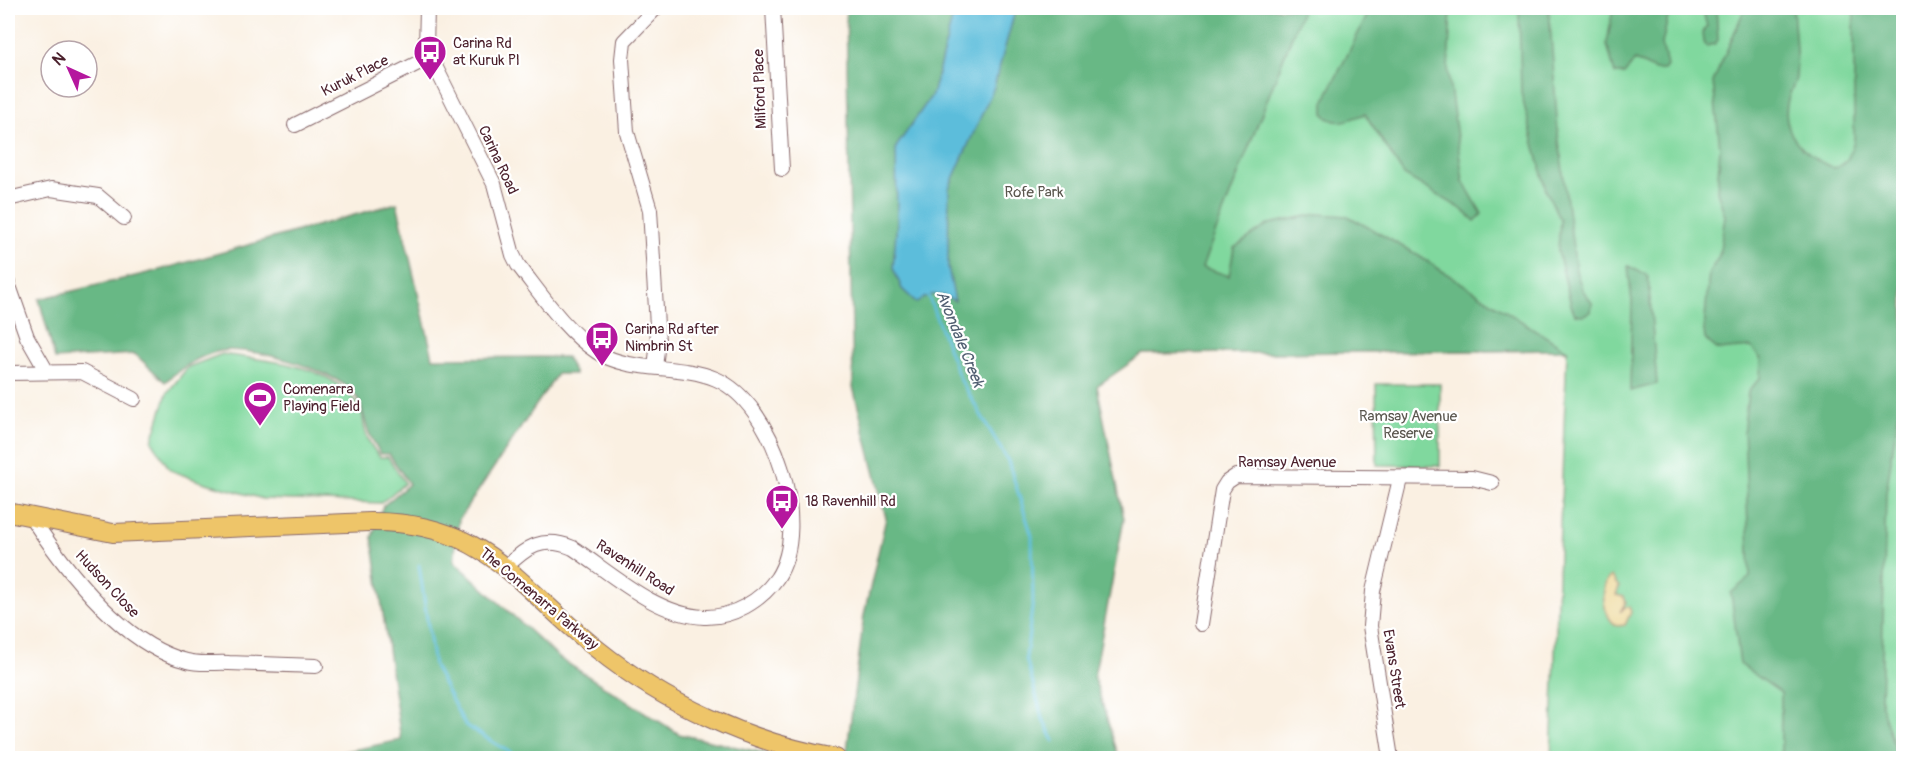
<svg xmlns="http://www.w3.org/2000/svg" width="1911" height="766" font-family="Pangolin,sans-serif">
	<rect width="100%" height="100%" fill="#fff"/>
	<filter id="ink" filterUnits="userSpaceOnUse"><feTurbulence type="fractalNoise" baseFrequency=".0167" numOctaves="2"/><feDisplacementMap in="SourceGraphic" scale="12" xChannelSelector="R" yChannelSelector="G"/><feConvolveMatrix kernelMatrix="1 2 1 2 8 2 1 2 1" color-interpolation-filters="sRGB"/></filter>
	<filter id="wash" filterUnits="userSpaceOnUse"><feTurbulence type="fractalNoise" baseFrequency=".008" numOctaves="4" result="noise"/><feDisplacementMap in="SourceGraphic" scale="24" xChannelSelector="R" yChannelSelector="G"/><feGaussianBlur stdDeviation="1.35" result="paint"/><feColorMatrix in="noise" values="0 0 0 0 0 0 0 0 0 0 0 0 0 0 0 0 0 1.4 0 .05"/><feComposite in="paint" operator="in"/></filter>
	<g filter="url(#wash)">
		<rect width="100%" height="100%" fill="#faf0e2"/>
		<g fill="#80d89e" stroke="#657c64" stroke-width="1.5">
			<path d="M847,8h1056v750h-352l16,-408 -714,6z"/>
			<path d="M222,354c46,7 114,9 139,56 3,7 2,16 5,23 2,9 8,17 14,24h8l17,26 -24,20 -118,-4 -64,-18 -29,-11 -18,-29 15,-48 21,-26z"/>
			<path d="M1376,384h64v82l-63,-1z"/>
		</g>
		<g fill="#68b885" stroke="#596c58" stroke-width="1.5">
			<path d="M846,8h457l-101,259 27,9 5,-28 35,-24 48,-10 31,2 66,37 153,97 -424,4 -46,32 27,133 -30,158 25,81h-273l18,-143 22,-97 -33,-131z"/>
			<path d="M1371,8h80l-3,64 15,109 19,33 -7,7 -15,-13 -56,-33 -39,-61c-15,5 -29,14 -41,0v-11l4,-10z"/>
			<path d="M1519,8h30l9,125 18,138 6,18 10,14 -1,9 -8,3 -8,-1 -4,-9 -13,-54 2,-31 -14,-30 -25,-97z"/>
			<path d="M1613,8h57l-8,36 5,22 -3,4h-9l-20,-10 -11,14h-9l-8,-30z"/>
			<path d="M1702,8h14l2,32 -3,4 -9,2 -3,-4 -1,-10 5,-6z"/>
			<path d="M1745,8h48c1,22 5,47 3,69 -1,8 -6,14 -8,22 -9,35 17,57 46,69 14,-4 16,-13 20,-27v-133h49l1,370 -18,115 -5,212 17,53h-117v-65l-41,-29 -9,-71 19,-16 -6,-151 4,-34 12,-14 1,-19 -10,-12 -33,3 -13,-11 -1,-9 5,-57 10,-17 6,-40 -8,-25 3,-43 -7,-66z"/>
			<path d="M397,203l36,155 133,-1 9,17h-18l-98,145 -5,42 105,97 120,76 106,24h-471l87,-18 -29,-203 11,-31 26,-22 -20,-30h-9c-3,-7 -8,-14 -11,-21 -6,-14 -5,-29 -17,-42 -22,-22 -101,-45 -131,-40 -22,4 -40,17 -56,31l-30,-28 -80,5 -16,-60 117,-28z"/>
			<path d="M1628,266l20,10 9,108 -27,7 2,-89z"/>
		</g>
		<path fill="#eeda9e" stroke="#9c7c64" stroke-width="1.5" d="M1611,576l8,11 -3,8 8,2 2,5 -6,10 5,-5h4l2,5 -6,13 -7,1c-15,-6 -20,-41 -7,-50z"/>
		<path fill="#5cbddb" stroke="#536e83" stroke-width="1.5" d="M955,8h61l-22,79 -45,101 -1,79 7,34c-15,-8 -24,-10 -38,2l-15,-14 -9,-21 4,-47 -1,-74 36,-52z"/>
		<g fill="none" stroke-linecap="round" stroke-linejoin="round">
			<g stroke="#5cbddb" stroke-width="3">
				<path d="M927,293l33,86 48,82 24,75 1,64 -7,58 16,59 12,24"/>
				<path d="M419,565l15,101 31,59 54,33"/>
			</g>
		</g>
	</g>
	<g filter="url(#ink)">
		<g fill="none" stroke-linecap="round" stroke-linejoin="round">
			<g stroke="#88686b" stroke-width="16">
				<g id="minor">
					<path d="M427,8l-1,40 68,136 19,71 5,10c23,29 47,66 79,87 35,22 81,11 119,27 58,25 96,146 61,199 -16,23 -45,40 -73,39 -48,-2 -92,-43 -131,-69 -30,-13 -47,-1 -68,20"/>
					<path d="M773,8l9,161"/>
					<path d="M295,125l135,-68"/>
					<path d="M8,199l43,-10 47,7 26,22"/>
					<path d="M8,283l19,54 20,35"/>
					<path d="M655,367l3,-25 -8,-132 -23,-78 -5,-73 2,-18 32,-33"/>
					<path d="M8,373l74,-1 52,27"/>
					<path d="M31,517c35,53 93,129 156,144 13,4 28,1 42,2 29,1 58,2 87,3"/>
					<path d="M1201,624l21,-134 5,-8 9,-6 236,2 20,5"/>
					<path d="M1391,758l-21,-132 3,-35 27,-112"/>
				</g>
			</g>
			<g stroke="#88686b" stroke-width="20">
				<path id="major" d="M8,512l105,21 257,-11c116,-1 145,62 227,127 67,54 154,94 239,109"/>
			</g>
			<use href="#minor" stroke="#fff" stroke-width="14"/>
			<use href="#major" stroke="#eec569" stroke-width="18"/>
		</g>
	</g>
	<defs>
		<g id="bus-pin" transform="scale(1.725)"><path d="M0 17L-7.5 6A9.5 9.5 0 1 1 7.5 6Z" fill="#b5179e" stroke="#fff"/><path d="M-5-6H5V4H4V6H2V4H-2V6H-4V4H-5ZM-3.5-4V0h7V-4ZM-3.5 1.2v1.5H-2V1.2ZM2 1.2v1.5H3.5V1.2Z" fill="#fff"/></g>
		<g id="stadium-pin" transform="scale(1.725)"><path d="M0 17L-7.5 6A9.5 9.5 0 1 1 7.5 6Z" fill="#b5179e" stroke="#fff"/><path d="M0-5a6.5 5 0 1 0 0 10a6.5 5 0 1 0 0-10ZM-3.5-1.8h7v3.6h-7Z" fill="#fff"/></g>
	</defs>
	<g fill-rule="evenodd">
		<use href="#bus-pin" x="430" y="52"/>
		<use href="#bus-pin" x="602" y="338"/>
		<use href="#stadium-pin" x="260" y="398"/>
		<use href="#bus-pin" x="782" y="501"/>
	</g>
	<g text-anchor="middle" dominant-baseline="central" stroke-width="4.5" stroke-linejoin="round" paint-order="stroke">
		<g font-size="15" fill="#4a1f2b" stroke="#fff" text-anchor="start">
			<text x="453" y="43">Carina Rd<tspan x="453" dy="17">at Kuruk Pl</tspan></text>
			<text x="625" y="329">Carina Rd after<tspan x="625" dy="17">Nimbrin St</tspan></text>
			<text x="283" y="389">Comenarra<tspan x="283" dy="17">Playing Field</tspan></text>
			<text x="805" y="501">18 Ravenhill Rd</text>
		</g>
		<g font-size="15" fill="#4a1f2b" stroke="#fff">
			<text transform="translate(355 76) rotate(-27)">Kuruk Place</text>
			<text transform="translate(760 89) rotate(-92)">Milford Place</text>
			<text transform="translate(498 160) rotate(65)">Carina Road</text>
			<text x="1287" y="462">Ramsay Avenue</text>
			<text transform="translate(635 568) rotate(33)">Ravenhill Road</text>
			<text transform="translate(107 584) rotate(47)">Hudson Close</text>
			<text transform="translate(539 599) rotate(40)">The Comenarra Parkway</text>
			<text transform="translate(1394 669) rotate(81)">Evans Street</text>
		</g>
		<g font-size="15" fill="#5a564e" stroke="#fff">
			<text x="1034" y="192">Rofe Park</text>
			<text x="1408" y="416">Ramsay Avenue<tspan x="1408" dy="17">Reserve</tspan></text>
		</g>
		<g font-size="16" font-style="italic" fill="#515e71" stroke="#fff">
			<text transform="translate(960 339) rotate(68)">Avondale Creek</text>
		</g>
	</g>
	<rect width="1911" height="766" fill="none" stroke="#fff" stroke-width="30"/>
	<g transform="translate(69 69) rotate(315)"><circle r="28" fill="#ffffff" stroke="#b7a5aa" stroke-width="1.5"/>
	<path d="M0-4.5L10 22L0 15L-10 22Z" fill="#b5179e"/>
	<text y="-9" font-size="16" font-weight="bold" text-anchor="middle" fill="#4a1f2b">N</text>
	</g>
</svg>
